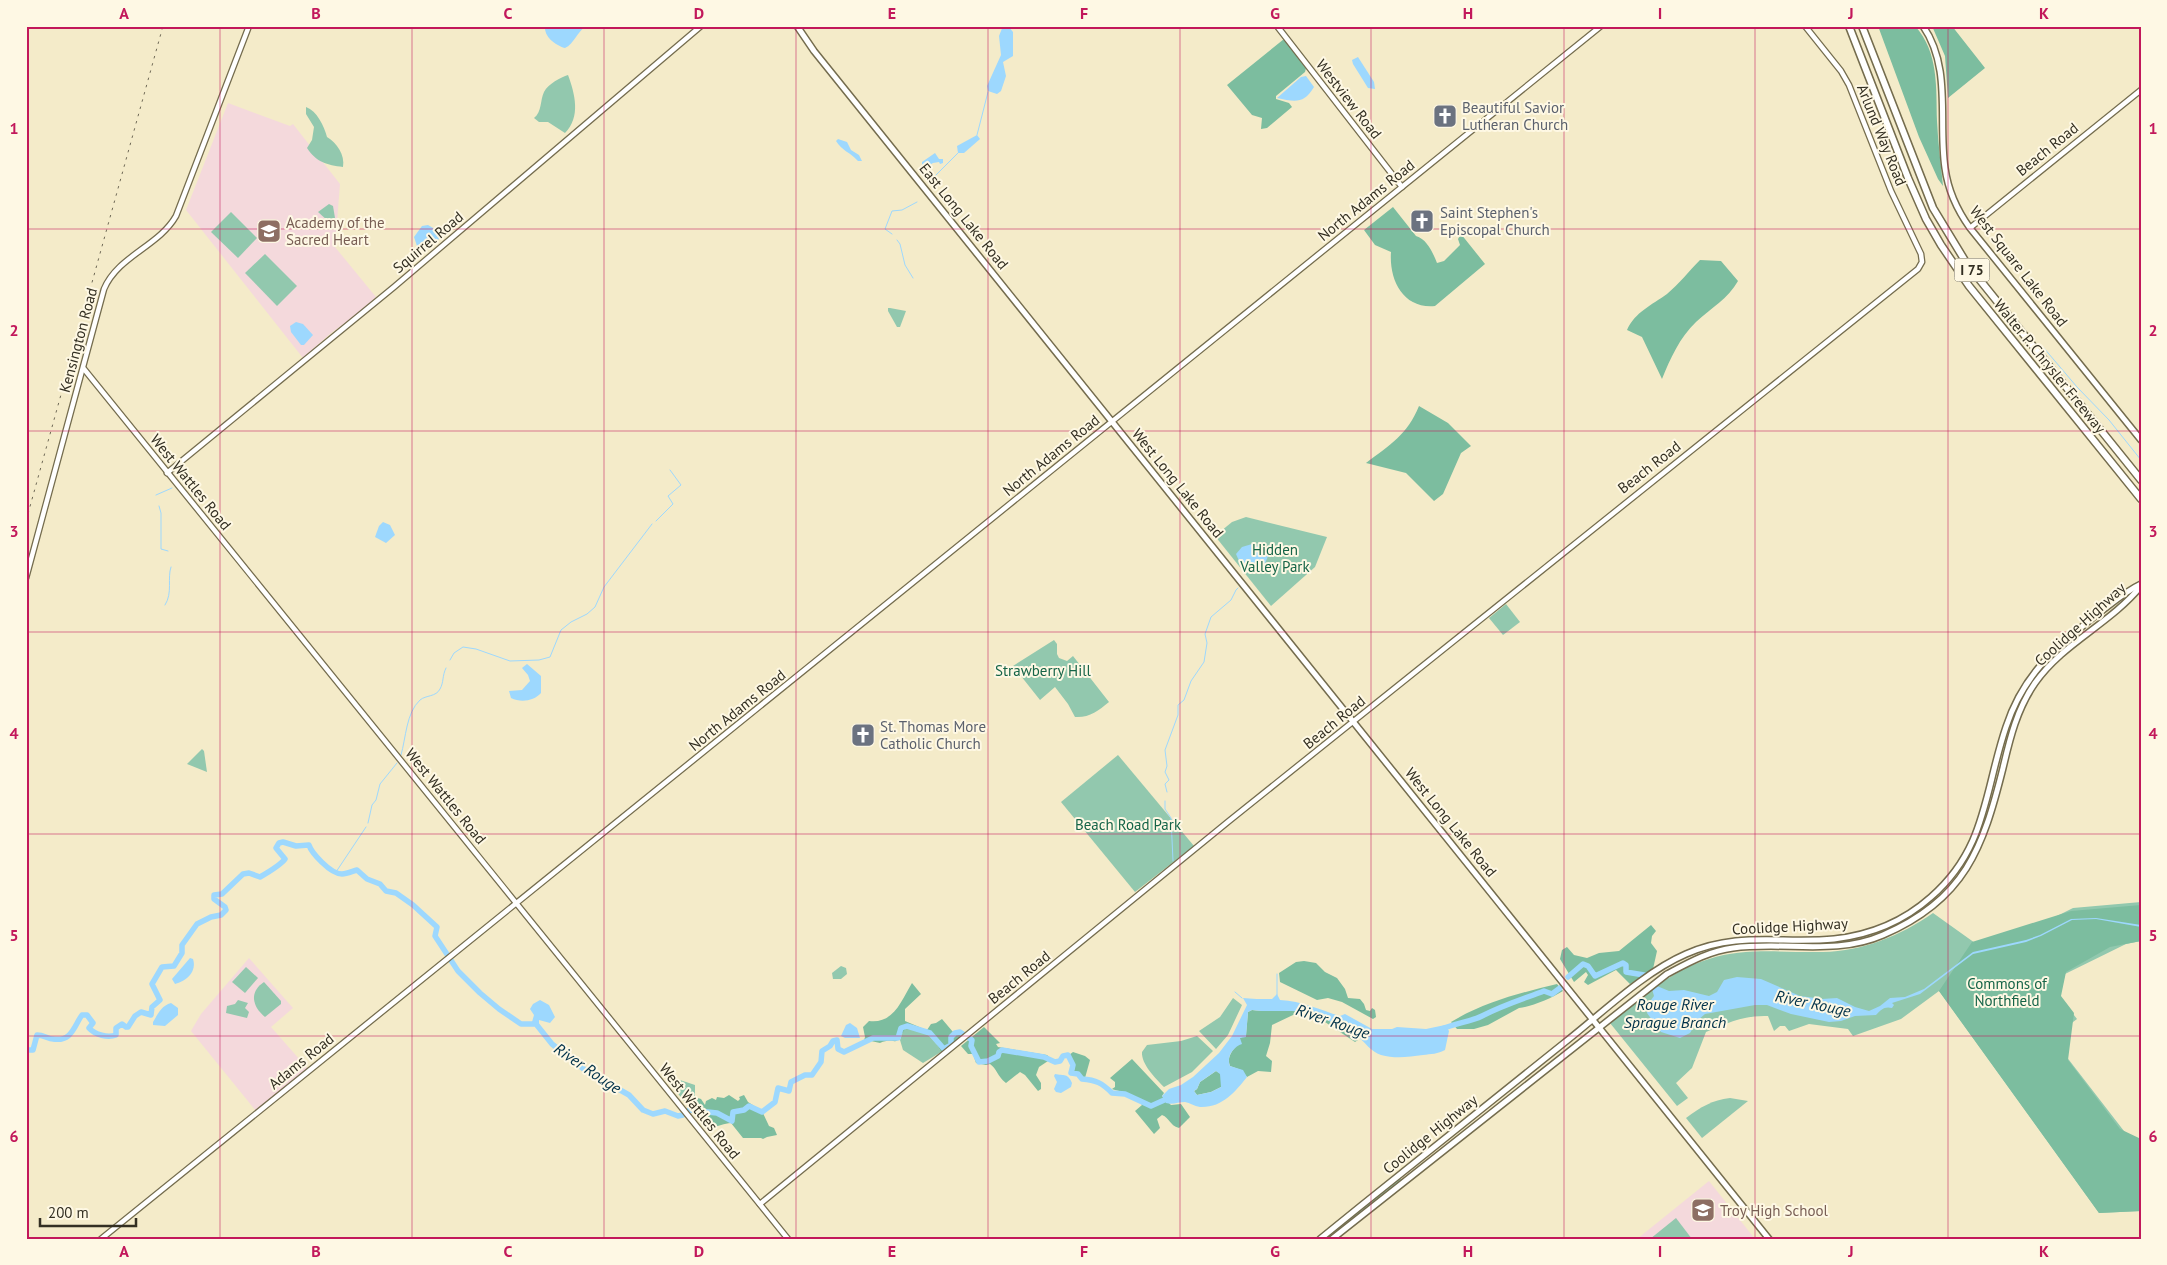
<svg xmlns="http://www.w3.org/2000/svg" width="2167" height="1265" font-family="'PT Sans',sans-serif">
	<rect width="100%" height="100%" fill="#f4ebc9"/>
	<g fill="#f4d9dc">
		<path d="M228,103l62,23 3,-2 47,60 -5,63 41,50 -17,16 -28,20 -28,25 -117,-148z"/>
		<path d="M249,958l44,50 -22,19 37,42 -52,42 -65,-80 10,-17z"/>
		<path d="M1709,1181l46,58h-118z"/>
	</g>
	<g fill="#92c8ae">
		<path d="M568,75c7,19 13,42 -3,58l-17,-11h-9l-5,-4c8,-6 6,-18 10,-26 4,-8 17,-15 24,-17z"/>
		<path d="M306,107c11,4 18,19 21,30 10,6 18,18 16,30 -16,-2 -27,-5 -36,-19l5,-8 2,-13 -8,-13z"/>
		<path d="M329,204l4,2 2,12 -7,3 -10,-9z"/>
		<path d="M231,212l26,26 -19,20 -27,-26z"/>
		<path d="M265,254l32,32 -20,20 -32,-33z"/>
		<path d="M890,308l16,3 -6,16h-3l-9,-16v-3z"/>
		<path d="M1246,517l81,20 -12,30 -44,39 -56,-70 17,-14z"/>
		<path d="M1506,604l14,18 -17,13 -14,-17z"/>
		<path d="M1054,640l3,4v10l2,4 8,3 6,-5 36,46c-11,9 -20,16 -34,15l-7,-13 -13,-17 -15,13 -27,-34z"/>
		<path d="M202,749l2,2 3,21 -20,-8z"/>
		<path d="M1118,755l76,91 -59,46 -74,-90z"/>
		<path d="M2141,902v39l-15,3 -61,30 -5,23 17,22 -25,19 89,115v58l-42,2 -160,-222 -38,28 -48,17 -5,-7 -39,-5 -20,7 -4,-5h-5l-6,5 -6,-15c-23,-1 -41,7 -62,16l-14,36 -16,15 12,15 -11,8 -67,-83c31,-25 60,-52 99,-64 37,-12 76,-6 114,-7 40,-1 77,-16 110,-39l42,30 56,-14 42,-21z"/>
		<path d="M841,966l5,2 1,6 -6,5h-8l-1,-6z"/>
		<path d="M246,967l12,11 -13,15 -13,-11z"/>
		<path d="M264,982l17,19v3l-16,13c-13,-11 -16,-25 -1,-35z"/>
		<path d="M1233,998l9,7 -14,30 -12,14 -17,-18 21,-14z"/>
		<path d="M238,1000l10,3 -3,5 4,4 -2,6 -21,-5 1,-7 8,-2z"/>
		<path d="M904,1029c20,0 28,6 37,23l-18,11 -20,-13 -3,-10z"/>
		<path d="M1197,1036l16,15 -21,21 -28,15c-8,-8 -23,-23 -22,-35l5,-7 34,-4z"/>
		<path d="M674,1078l21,7v12l-5,5 -1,5 -19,-23z"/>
		<path d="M1730,1098l18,3 -46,37 -16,-20c15,-11 26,-18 44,-20z"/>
		<path d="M1399,1179h3v2l-66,51v-3z"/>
		<path d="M1676,1218l16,21h-42z"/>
	</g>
	<g fill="#7cbd9f">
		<path d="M1878,26h37c24,26 21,63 22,95 1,22 4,44 6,65l-5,-7 -19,-42z"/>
		<path d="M1932,26h20l33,42 -37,30 -3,-42z"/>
		<path d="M1284,39l22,29 -1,4 -29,24v3l13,4 3,4 -25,21 -6,1 1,-11 -10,-3 -25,-30z"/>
		<path d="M1393,207l23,29c11,3 17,17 21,27l7,-2 16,-16 -2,-6 3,-5 24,30 -50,42c-32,3 -46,-26 -44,-54l-16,-7 -11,-15z"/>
		<path d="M1700,260l21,1 17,20c-10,18 -27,27 -42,41 -16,15 -26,37 -34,57l-20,-42 -15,-7c8,-18 25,-25 40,-36 12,-10 22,-23 33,-34z"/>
		<path d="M1419,406l29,17 23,23 -10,7 -18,41 -9,7 -28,-28 -40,-10c25,-19 41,-28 53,-57z"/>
		<path d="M2141,905v36l-31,6 -44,25 -5,24 13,17 -6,47 52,69 21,10v72l-42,2 -160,-222 33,-49 99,-31z"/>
		<path d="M1651,925l5,6 -4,5 -1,7 6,8 -4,18 -23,15 -14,-14 -28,15 -4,-3 4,-7 -2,-3 -12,10 -14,-23 2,-9 5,-3 7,8 13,3 12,-5 20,-2z"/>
		<path d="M1304,961l12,2 9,9 12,6 8,11 3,9 12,1 4,5 2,6 4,1 2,-3 3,2 1,7 -3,2 -31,-17 -14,-4 -11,2 -37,-18 -1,-9 17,-11z"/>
		<path d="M912,983l9,11 -16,15v12l19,8 -1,2 -18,-2c-11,21 -9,7 -25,14l-9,-2 -8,3 2,-7 -2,-10 6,-6c25,3 32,-20 43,-38z"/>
		<path d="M1557,984l6,7c-11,7 -32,16 -44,17l-31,17 -14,4h-17l-6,-7c33,-20 69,-29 106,-38z"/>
		<path d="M1252,1010c11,2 23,-1 35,0 26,1 48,13 70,26l1,4 -3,2 -33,-22 -9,-4 -20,-1 -21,10 -2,18 -4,13 6,5 -1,11 -13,-1 -11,6 -6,-7 -11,-4c-4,-10 4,-17 10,-25v-3l6,-3 2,-23z"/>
		<path d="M942,1019l11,13 6,-2 6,3 -19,18 -5,1 -9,-15 -7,-4 6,-9 5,-1z"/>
		<path d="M984,1027l16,16 -4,1 2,3 49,8 4,4 -12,8 -3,8 5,8v6l-3,2 -13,-16 -5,-3 -14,11c-9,-7 -9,-14 -16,-19l-4,1 -10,-2 -3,-9h-5l-7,-8z"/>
		<path d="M1073,1052l12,4 5,4 -5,18 -11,-7 1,-5 -6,-11z"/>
		<path d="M1132,1059l32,34 -2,3 9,9 10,-1 9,13 -11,11c-10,-3 -9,-10 -17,-13l-5,4 3,9 -6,6 -19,-23 7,-6c-6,-13 -19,-12 -30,-16l3,-2v-5l-5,-4z"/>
		<path d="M1216,1071l5,3v13l-10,5 -14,3 -3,-4 3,-2 3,-7z"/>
		<path d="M729,1095l9,6 2,-2 -1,-2 5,-2 4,7 14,9 7,15 5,2 3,7 -10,2 -4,2 -2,-1h-18l-12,-15c-7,0 -15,5 -21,4 -10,-2 -15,-12 -21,-20l1,-5 5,-5 6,2 4,6 1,-4 6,-3 4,2 1,-3 7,1z"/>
	</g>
	<g fill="#9dd8fe" fill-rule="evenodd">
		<path d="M545,26h41c-9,6 -12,18 -21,22 -10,-3 -21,-11 -20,-22z"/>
		<path d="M1003,26h5l5,6v24l-10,6 3,14 -5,15 -4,3 -9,-3 -1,-5 14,-31 -2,-19z"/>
		<path d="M1358,57l16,25 1,7 -7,-1 -15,-24 -1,-4z"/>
		<path d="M1306,76l8,11c-10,17 -19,15 -37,11l24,-21z"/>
		<path d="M977,135l3,4 -16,14h-6l-1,-7z"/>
		<path d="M838,139l9,3 4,8 8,5 3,6h-4c-8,-9 -16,-10 -22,-20z"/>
		<path d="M935,153l4,6h4v4l-3,1 -1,-2 -6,1 -5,3 -1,4 -5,-1v-7z"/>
		<path d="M428,225l10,6 2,5c-4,11 -12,14 -23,10l-3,-9 8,-11z"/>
		<path d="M296,322l7,2 10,11 -9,10h-3l-10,-13 -1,-6z"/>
		<path d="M383,522l7,3 5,10 -9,8 -11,-6 4,-11z"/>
		<path d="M1252,544l13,5 3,7 -4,10 -16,6 -8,-9 -4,-9 6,-7z"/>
		<path d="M527,664l14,12v17c-7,8 -20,10 -30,5l-2,-7 13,-1 8,-9 -2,-6 -6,-7z"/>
		<path d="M2096,918l45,7v2l-45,-8 -24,1 -31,16 -15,6 -53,12 -53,40 -28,9 2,2 -2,3c-8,-2 -11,2 -16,7l-21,1 -14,5 -12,1 -38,-8 -24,-9h-12l-50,9 -7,6 -8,13 -10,5 -19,-6 -14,-19 1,-9 6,-8 -2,-7 5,-3 12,5 15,-1 25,6 8,-4 7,-12 13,-3 24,2 39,17 22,3 15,-1 18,9 14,4 11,-5 10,-8 15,-1 19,-8 49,-37 53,-12 14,-5 31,-16z"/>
		<path d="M190,958l3,1c4,12 -6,22 -18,25l-3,-5z"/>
		<path d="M1277,994l3,6c22,1 40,10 60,16l5,-2 27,15h20l5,-2 29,2 19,-4 4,6 -4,19c-7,4 -14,4 -22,5 -14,2 -28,4 -42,0 -10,-3 -16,-13 -24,-19 -7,-6 -32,-17 -41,-21 -21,-7 -43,-2 -64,-5l-4,2 -2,25 -6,1 2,6c-9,3 -16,13 -12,22l13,4 4,7c-12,15 -25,31 -47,30 -6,-1 -10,-4 -15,-5 -7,0 -12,3 -19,1l-4,-7 7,-7 12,-4 12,-8 26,-24 13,-17 15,-31 -4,-7c8,1 19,1 29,1zM1216,1071l4,3 1,13 -10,5 -14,3 -3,-4 3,-2 3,-7z"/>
		<path d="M540,1000l9,5 6,12 -5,6 -11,-3v4h-3l-4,-2 2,-7 -4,-6 3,-5z"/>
		<path d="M171,1003l7,5v7l-13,11 -12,-1v-3c5,-8 8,-16 18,-19z"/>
		<path d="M850,1023l7,5 3,10h-15l-4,-2 5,-11z"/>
		<path d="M1055,1074c9,2 13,-1 17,9l-1,4 -10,6 -5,-1 -2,-3 3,-7 -3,-6z"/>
	</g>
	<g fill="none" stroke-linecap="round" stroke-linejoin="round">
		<g stroke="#9dd8fe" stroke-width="1">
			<path d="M977,135l11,-43"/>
			<path d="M930,184l5,-8 23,-23"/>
			<path d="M892,234l-7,-5 7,-18 10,-1 15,-8"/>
			<path d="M897,240l3,4 5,21 8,13"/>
			<path d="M2043,347l34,40 32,33 32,40"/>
			<path d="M156,495l16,-7"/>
			<path d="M159,506l2,7v36l7,2"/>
			<path d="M656,521l17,-17 -5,-8 13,-11 -11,-15"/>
			<path d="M165,605c8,-12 2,-27 6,-38"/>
			<path d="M450,660l4,-7 9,-6 13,2 34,12 29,-1 11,-3 11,-27 10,-8 16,-8 8,-7 9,-20 48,-63"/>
			<path d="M401,755c5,-17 5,-42 19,-55 6,-5 16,-3 20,-11 4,-7 2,-13 6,-21"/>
			<path d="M1167,792l-2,-8 4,-4 -4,-8 2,-6 -2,-16 13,-35v-10l6,-5 7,-19 13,-19 3,-19 -2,-9 6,-17 20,-17 5,-10 2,-2"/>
			<path d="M1165,801v8l6,9 2,43"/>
			<path d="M368,823l4,-18 4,-5 4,-16 17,-21"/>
			<path d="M336,872l30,-45"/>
			<path d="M1235,992l7,6"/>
			<path d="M1277,995v-21"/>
		</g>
		<g stroke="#9dd8fe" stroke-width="5.5">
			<path d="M1568,977l15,-13 5,2 7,10 28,-13 3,2v7l18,3"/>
			<path d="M1442,1029c13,-6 28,-7 40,-13 21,-11 41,-17 62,-25l8,3 8,-6"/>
			<path d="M26,1050h7l4,-15c7,0 11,4 16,4 19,3 21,-13 29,-24h5l6,8 -4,5c6,7 19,10 27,7v-7l6,-4 4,3h2l7,-11 6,-4 10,3 1,-8 8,-7 -8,-16 10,-17 12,-1 8,-13v-8l15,-21 14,-7 10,-2 5,-5 -1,-3 -11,-8v-4l8,-1 21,-20 6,-1 11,4c7,-4 21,-13 25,-18l-9,-11 3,-5 4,-1 13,4 13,-1c2,7 21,29 33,29 5,0 11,-3 15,-4l10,9 13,5 6,7 10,2 17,12 24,22 -2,9 23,35 22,22 19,16 22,15h15l16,20 33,26 44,25 14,15 10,4 12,-3 13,5 5,-1"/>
			<path d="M689,1110l28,3 15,8 1,-9 11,-2 5,-4 13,6 13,-10 3,-14 11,3 2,-9 14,-7h7l9,-13 1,-11 8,-5 3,-5 4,-1 1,9 6,3 29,-14h25l3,-10 6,-2 23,7 14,16 7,-4v-8l4,-4 5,-1 12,8 -1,6 8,16 9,-1 10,-5 1,-4 3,-2 42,7 11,5 5,-1 3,-5 5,-1 5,10 -2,8 7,1 4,5c14,1 20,4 30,14l13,1 26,12 20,-9"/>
		</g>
		<g stroke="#746c4e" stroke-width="7">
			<g id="tertiary">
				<path d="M1277,26l125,161"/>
				<path d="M1970,228l171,-138"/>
				<path d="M84,369l704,870"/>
				<path d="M167,473l227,-186 307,-261"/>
				<path d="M26,578l78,-289c14,-33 55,-43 72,-73l73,-190"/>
				<path d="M760,1204l469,-383 689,-552 4,-7 -1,-8 -30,-63 -42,-106 -8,-14 -36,-45"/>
				<path d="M101,1239l1500,-1213"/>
			</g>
		</g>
		<g stroke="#746c4e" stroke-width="8">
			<g id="secondary">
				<path d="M797,26l17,25 955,1188"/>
				<path d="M1923,26c29,42 15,95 22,142 3,22 12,42 25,60l171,212"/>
				<path d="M1320,1239c81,-66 163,-131 244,-196 37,-29 80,-71 122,-89 52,-23 95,-10 148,-15 36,-4 70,-18 97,-42 56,-49 53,-105 75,-170 17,-52 48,-78 89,-111 15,-11 29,-24 46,-32"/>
				<path d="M1332,1239l335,-265c21,-11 42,-23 66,-26 51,-7 102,8 150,-13 82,-35 100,-87 120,-167 7,-30 14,-59 32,-85 28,-40 75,-59 106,-97"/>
			</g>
		</g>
		<g stroke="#746c4e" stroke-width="9">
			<g id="motorway">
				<path d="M1849,26l59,152 18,41 15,26 28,41 172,213"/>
				<path d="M1862,26l71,182 34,56 174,216"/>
			</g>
		</g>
		<use href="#tertiary" stroke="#fff" stroke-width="4.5"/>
		<use href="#secondary" stroke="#fff" stroke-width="5"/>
		<use href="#motorway" stroke="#fff" stroke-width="6"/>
		<path stroke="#6f6956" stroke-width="1" stroke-dasharray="2.5 5" stroke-linecap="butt" d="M26,521l137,-495"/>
	</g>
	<path fill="none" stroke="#c2185b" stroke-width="1" stroke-opacity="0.55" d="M220,26v1213M412,26v1213M604,26v1213M796,26v1213M988,26v1213M1180,26v1213M1371,26v1213M1564,26v1213M1755,26v1213M1948,26v1213M26,229h2115M26,431h2115M26,632h2115M26,834h2115M26,1036h2115"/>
	<defs>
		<g id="church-square" transform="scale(1.25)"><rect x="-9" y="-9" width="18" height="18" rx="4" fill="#6b7280" stroke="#fef8e4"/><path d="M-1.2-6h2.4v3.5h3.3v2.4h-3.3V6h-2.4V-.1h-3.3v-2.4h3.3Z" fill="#fff"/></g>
		<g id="school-square" transform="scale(1.25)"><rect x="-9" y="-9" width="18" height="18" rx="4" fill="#8d6e63" stroke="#fef8e4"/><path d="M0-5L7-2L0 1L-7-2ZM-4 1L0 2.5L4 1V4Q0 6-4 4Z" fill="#fff"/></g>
	</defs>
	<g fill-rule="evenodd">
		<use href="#church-square" x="1445" y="116"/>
		<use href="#church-square" x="1422" y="221"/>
		<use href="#school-square" x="269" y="231"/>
		<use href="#church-square" x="863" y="735"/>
		<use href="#school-square" x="1703" y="1210"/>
	</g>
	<g text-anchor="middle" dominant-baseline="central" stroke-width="4" stroke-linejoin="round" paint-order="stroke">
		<rect fill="#fef8e4" stroke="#706b5c" stroke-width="1" x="1954.5" y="258.5" width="35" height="23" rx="4"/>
		<g font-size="14" font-weight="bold" fill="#332f22">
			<text x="1972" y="270">I 75</text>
		</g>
		<g font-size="15" fill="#332f22" stroke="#fef8e4">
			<text transform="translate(1349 99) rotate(52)">Westview Road</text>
			<text transform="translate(1882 135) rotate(68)">Arlund Way Road</text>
			<text transform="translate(2047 149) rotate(-39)">Beach Road</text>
			<text transform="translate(1366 200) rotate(-39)">North Adams Road</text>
			<text transform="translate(964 216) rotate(51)">East Long Lake Road</text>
			<text transform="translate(428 242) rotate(-40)">Squirrel Road</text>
			<text transform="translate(2019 266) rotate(52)">West Square Lake Road</text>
			<text transform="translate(78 340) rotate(-75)">Kensington Road</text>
			<text transform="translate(2050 366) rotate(51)">Walter P. Chrysler Freeway</text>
			<text transform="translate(1051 455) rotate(-39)">North Adams Road</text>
			<text transform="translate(1649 467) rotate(-38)">Beach Road</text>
			<text transform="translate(191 482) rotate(51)">West Wattles Road</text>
			<text transform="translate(1178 483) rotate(51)">West Long Lake Road</text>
			<text transform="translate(2080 624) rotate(-42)">Coolidge Highway</text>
			<text transform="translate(737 710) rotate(-39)">North Adams Road</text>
			<text transform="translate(1334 722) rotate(-39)">Beach Road</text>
			<text transform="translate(446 796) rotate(51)">West Wattles Road</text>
			<text transform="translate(1451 822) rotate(51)">West Long Lake Road</text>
			<text transform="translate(1790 926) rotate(-3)">Coolidge Highway</text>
			<text transform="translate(1019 977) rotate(-39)">Beach Road</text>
			<text transform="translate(301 1061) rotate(-39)">Adams Road</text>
			<text transform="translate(700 1111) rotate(51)">West Wattles Road</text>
			<text transform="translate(1430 1134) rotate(-39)">Coolidge Highway</text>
		</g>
		<g font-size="15" fill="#5b616d" stroke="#fef8e4" text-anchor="start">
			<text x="1462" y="107">Beautiful Savior<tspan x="1462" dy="17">Lutheran Church</tspan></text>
			<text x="1440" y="212">Saint Stephen's<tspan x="1440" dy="17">Episcopal Church</tspan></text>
			<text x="880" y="726">St. Thomas More<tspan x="880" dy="17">Catholic Church</tspan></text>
		</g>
		<g font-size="15" fill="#785e54" stroke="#fef8e4" text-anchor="start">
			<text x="286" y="222">Academy of the<tspan x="286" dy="17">Sacred Heart</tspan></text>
			<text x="1720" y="1210">Troy High School</text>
		</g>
		<g font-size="15" fill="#156447" stroke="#fef8e4">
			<text x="1275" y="549">Hidden<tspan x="1275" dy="17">Valley Park</tspan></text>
			<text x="1043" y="670">Strawberry Hill</text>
			<text x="1128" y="824">Beach Road Park</text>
			<text x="2007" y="983">Commons of<tspan x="2007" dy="17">Northfield</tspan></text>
		</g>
		<g font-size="16" font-style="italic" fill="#003149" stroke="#fef8e4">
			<text transform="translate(1813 1003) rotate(12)">River Rouge</text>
			<text x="1675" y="1004">Rouge River<tspan x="1675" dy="18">Sprague Branch</tspan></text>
			<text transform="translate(1333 1021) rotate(19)">River Rouge</text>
			<text transform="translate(588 1068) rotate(34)">River Rouge</text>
		</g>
	</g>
	<rect width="2167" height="1265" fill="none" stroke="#fef8e4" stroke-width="55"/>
	<path d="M40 1218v8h96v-8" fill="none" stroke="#332f22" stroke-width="2.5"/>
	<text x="48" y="1218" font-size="15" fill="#332f22" stroke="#fef8e4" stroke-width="4" paint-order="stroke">200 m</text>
	<rect x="28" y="28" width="2112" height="1210" fill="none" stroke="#c2185b" stroke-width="2"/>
	<g font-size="16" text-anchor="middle" font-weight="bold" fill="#c2185b">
		<text x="124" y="19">A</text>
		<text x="316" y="19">B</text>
		<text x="508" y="19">C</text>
		<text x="699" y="19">D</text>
		<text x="892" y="19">E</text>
		<text x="1084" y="19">F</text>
		<text x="1275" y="19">G</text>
		<text x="1468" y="19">H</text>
		<text x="1660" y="19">I</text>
		<text x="1851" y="19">J</text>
		<text x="2044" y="19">K</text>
		<text x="14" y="134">1</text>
		<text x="2153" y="134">1</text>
		<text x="14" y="336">2</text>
		<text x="2153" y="336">2</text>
		<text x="14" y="537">3</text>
		<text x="2153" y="537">3</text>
		<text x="14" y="739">4</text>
		<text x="2153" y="739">4</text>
		<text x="14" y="941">5</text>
		<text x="2153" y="941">5</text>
		<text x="14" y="1142">6</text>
		<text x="2153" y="1142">6</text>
		<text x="124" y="1257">A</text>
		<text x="316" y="1257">B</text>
		<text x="508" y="1257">C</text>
		<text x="699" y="1257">D</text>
		<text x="892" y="1257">E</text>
		<text x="1084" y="1257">F</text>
		<text x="1275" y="1257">G</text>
		<text x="1468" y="1257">H</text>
		<text x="1660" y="1257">I</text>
		<text x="1851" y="1257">J</text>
		<text x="2044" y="1257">K</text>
	</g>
</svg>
